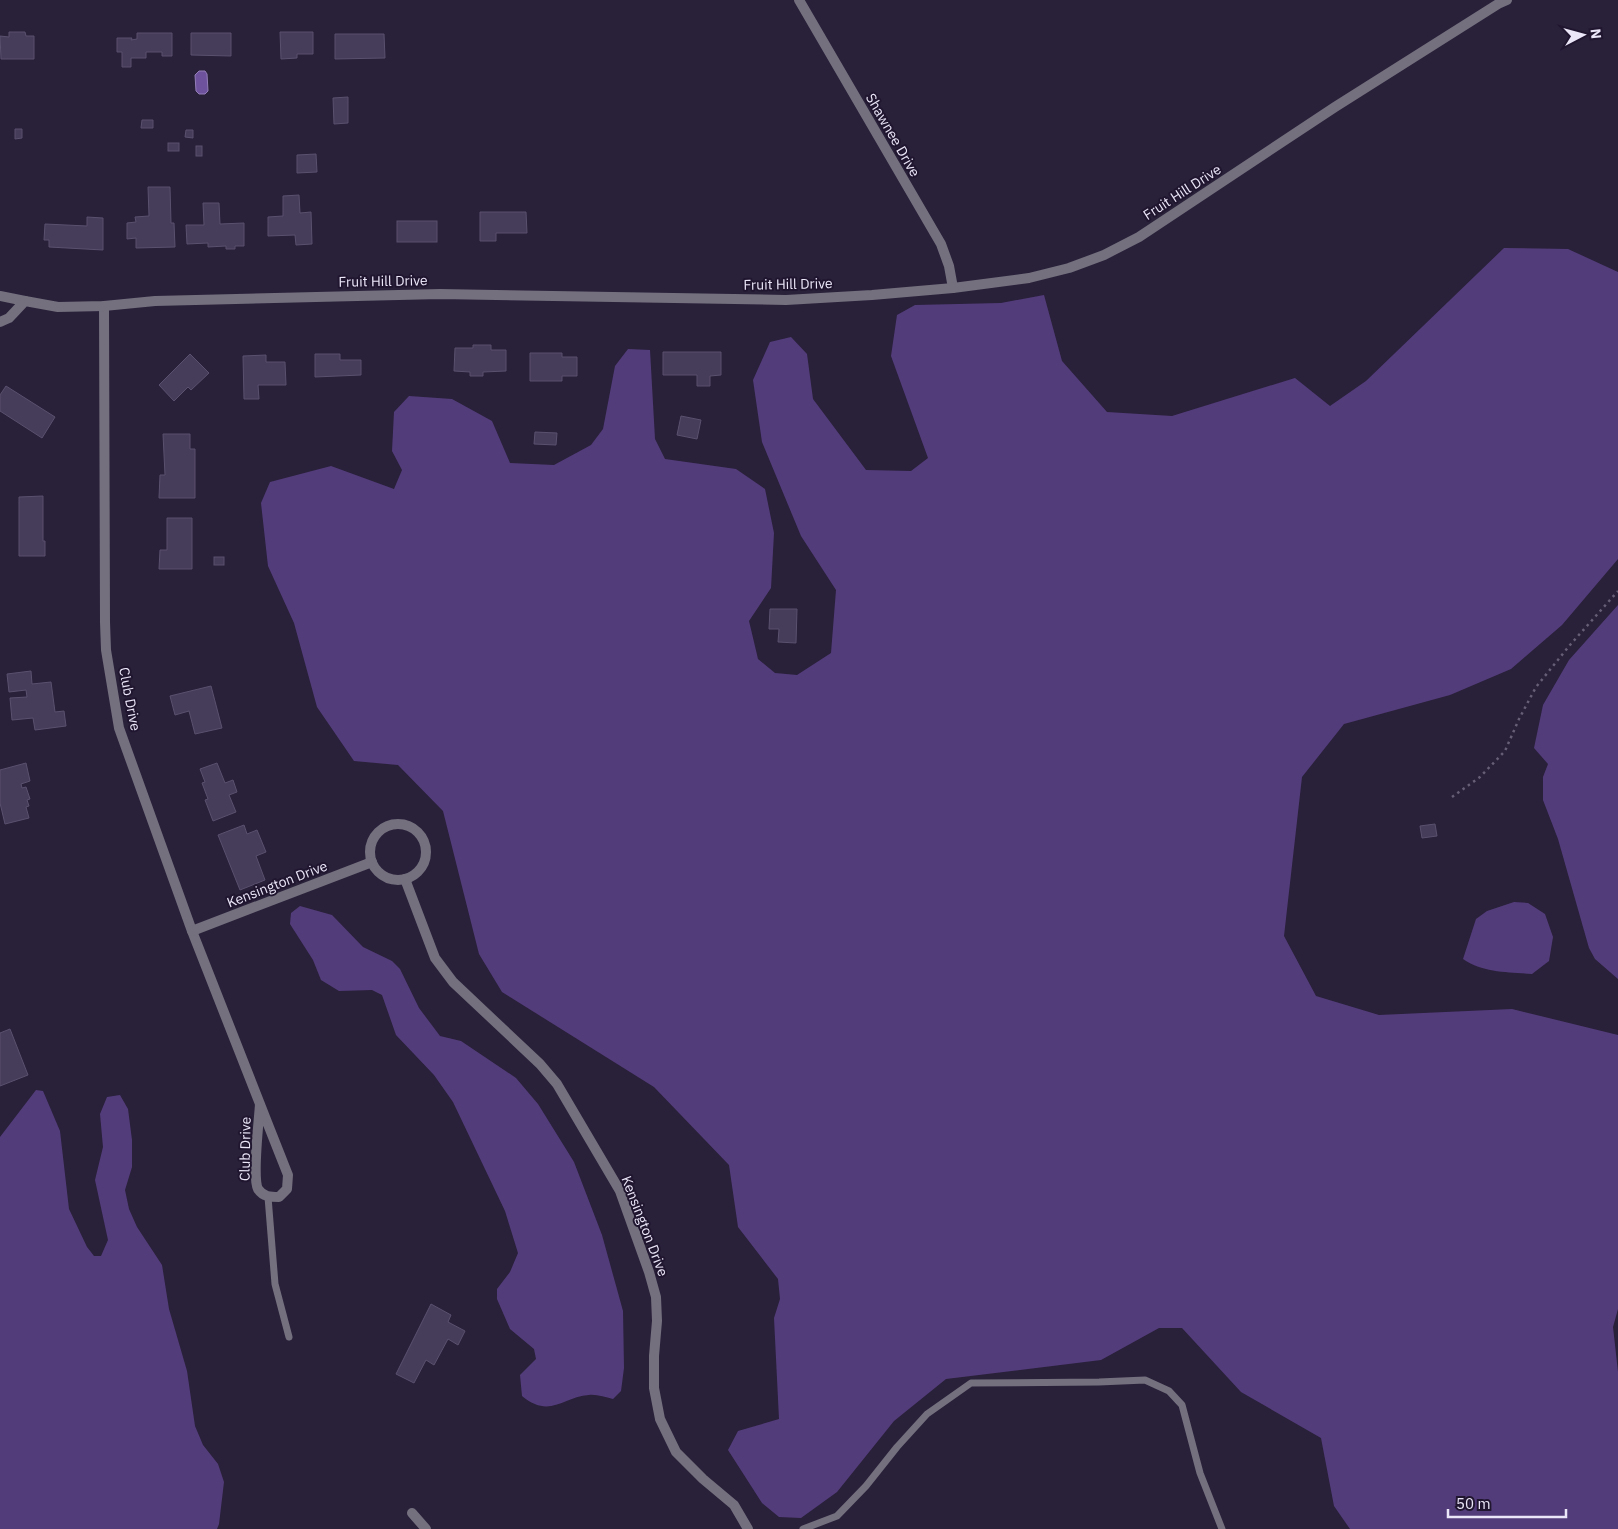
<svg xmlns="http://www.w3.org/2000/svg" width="1618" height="1529" font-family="'IBM Plex Sans',sans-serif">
	<rect width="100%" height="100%" fill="#29203a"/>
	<g fill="#533c7a">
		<path d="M1504,248l64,1 50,23v287l-56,66 -51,44 -61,26 -106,29 -42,53 -18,159 32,60 63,19 133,-6 106,26v274l-5,18 5,45v157h-268l-16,-23 -13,-68 -80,-46 -59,-64h-23l-58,32 -155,19 -52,42 -57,71 -36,26 -22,-1 -17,-14 -34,-53 10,-19 41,-12 -5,-101 6,-19 -2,-20 -40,-52 -9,-62 -75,-78 -152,-95 -23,-38 -36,-143 -45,-46 -44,-4 -37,-54 -23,-84 -26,-57 -7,-63 9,-21 61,-16 63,23 8,-19 -10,-19 2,-39 15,-16 43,3 40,22 18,42 44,2 37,-20 12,-16 12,-63 13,-17 22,1 5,89 10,20 71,10 29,20 9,44 -3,55 -22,33 9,38 17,14 22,2 34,-22 5,-63 -35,-54 -39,-94 -9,-62 17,-38 21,-5 16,17 6,45 53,71 45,1 17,-13 -37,-102 6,-41 18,-10 86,-2 43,-8 18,66 45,51 65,4 123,-38 35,28 36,-25z"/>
		<path d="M1618,605v374l-23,-20 -6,-11 -31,-109 -15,-39v-23l5,-13 -14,-16 9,-43 26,-45z"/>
		<path d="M1514,902l14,1 17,11 8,23 -4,24 -17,13c-24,-2 -49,-1 -69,-15l13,-40 11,-8z"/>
		<path d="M300,906l32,9 31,32 29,14 8,8 19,39 21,28 21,5 55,37 22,26 36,58 28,73 21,76 1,57 -3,23 -8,8c-8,-2 -17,-5 -24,-4 -27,2 -39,24 -67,1l-2,-21 16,-16 -2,-10 -24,-20 -13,-30v-10l13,-17 8,-19 -13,-42 -52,-109 -19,-27 -38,-40 -14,-40 -10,-5 -33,1 -18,-11 -8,-20 -23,-36 1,-11z"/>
		<path d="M36,1090l7,1 17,40 9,78 18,38 7,9h7l7,-16 -13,-60 8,-33 -3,-33 7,-17 13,-2 8,14 4,31v27l-7,23 4,19 8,18 25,38 7,44 18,62 8,55 8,19 15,19 6,18 -5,42 -2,5h-217v-392z"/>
	</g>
	<path fill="#6e529d" stroke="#947eb8" d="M199,71h6l2,3 1,17 -3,3h-6l-3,-3 -1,-16z"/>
	<g fill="#463d5a" stroke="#5a516f">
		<path d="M9,32h16l1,4h8v23h-33l-1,-23 9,1z"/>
		<path d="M280,32h33v22h-16v4l-16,1z"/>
		<path d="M137,33h35v23h-10v-4h-16v6h-15v9h-9v-15h-5v-14h15l-1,2 6,-1z"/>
		<path d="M191,33h40v23l-40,-1z"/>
		<path d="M335,34h49l1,24 -50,1z"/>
		<path d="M348,97v26l-14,1 -1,-26z"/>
		<path d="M142,120h11v8h-12z"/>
		<path d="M15,129h7v9l-7,1z"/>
		<path d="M186,130h7v8l-8,-1z"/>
		<rect x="168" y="143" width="11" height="8"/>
		<rect x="196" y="146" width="6" height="10"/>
		<path d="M316,154l1,18 -20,1v-18z"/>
		<path d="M148,187h22l1,36h3l1,24 -39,1v-10l-9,1v-16l9,-1 -1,-5 14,-1z"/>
		<path d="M299,195l1,18 11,-1 1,32 -16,1 -1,-10 -27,1v-19l15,-1v-20z"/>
		<path d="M203,203h16l1,21 24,-1v23h-9v3h-9v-3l-18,1v-4l-21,1 -1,-19h18z"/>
		<path d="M480,212h46l1,21h-31v8h-16z"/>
		<path d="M87,217l16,1v32l-54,-3v-7h-5l1,-16 42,2z"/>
		<rect x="397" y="221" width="40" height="21"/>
		<path d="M473,345h18v5h15v21l-23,1v4h-13v-4l-16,-1 1,-23h18z"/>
		<path d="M663,352h58v23l-11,1v10h-13v-11h-34z"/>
		<path d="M530,353h32v4h15v19h-15v5h-32z"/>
		<path d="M190,354l19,19 -18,17 -3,-3 -14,14 -15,-16z"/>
		<path d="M315,354h25v6h21v15l-46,2z"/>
		<path d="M266,355v7h19l1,23h-28l1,14h-15l-1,-43z"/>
		<path d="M6,386l49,31 -13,21 -42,-27v-16z"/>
		<path d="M681,416l20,4 -4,19 -20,-4z"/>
		<path d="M535,432l22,1 -1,12 -22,-1z"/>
		<path d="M163,434h27v15h5v49h-36l1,-23h5z"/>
		<path d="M43,496v45h2v15h-26v-59z"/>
		<path d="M167,518h25v51h-33l1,-19h7z"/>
		<rect x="214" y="557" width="10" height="8"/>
		<path d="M770,609h27l-1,34 -18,-1 1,-13h-10z"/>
		<path d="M31,671l1,13 19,-2 4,30 9,-1 2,15 -31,4 -2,-12 -21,2 -2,-22 17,-1 -1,-7 -17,2 -2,-18z"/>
		<path d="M211,686l11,42 -27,6 -6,-23 -14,4 -5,-19z"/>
		<path d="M26,763l4,18 -9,3 1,4 4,-1 4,12 -3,1 2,6 -3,1 3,11 -24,6 -5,-21v-33z"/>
		<path d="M217,763l8,20 8,-3 4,12 -8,3 7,17 -23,9 -8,-21 3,-1 -6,-16 3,-1 -5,-13z"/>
		<path d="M1435,824l2,12 -15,2 -2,-12z"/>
		<path d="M244,825l3,9 10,-4 9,22 -10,4 9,24 -25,10 -22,-55z"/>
		<path d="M10,1029l18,46 -28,11v-53z"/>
		<path d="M431,1304l20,11 -3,7 17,9 -7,14 -10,-6 -14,26 -8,-5 -12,23 -18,-9z"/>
	</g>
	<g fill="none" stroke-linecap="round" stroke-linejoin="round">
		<path stroke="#675f76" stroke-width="2.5" stroke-dasharray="2.5 4" stroke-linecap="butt" d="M1452,797l28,-20 25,-26 14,-32 17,-32 34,-42 48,-54"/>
		<g stroke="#74707e" stroke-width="7">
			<path d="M268,1197l7,87 14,53"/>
			<path d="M803,1529l34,-13 29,-30 31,-39 30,-33 44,-31 128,-1 46,-2 24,11 13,14 18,68 22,56"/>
		</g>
		<g stroke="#74707e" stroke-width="10">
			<path d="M799,0l142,244 8,22 4,22"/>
			<path d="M0,296l25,5"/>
			<path d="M104,306l1,316 1,28 13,78 73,203 77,196 19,48 -1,14 -8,8c-8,0 -16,0 -21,-8 -6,-12 1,-68 2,-85"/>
			<path d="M0,322l9,-4 16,-17 33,6 46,-1 51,-5 285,-7 346,6 86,-5 81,-7 76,-10 40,-10 35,-13 35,-18 196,-130 163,-103 9,-4"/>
			<circle cx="398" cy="852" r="28"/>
			<path d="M405,879l30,79 18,24 87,82 17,20 63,107 29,81 7,25 1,24 -3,35v32l6,31 16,33 27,27 31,26 14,24"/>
			<path d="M192,931l180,-69"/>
			<path d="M412,1513l14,16"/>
		</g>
	</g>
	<g text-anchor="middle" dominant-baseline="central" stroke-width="4" stroke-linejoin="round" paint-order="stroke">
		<g font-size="14" fill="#ebe6f8" stroke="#201630">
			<text transform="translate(893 135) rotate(60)">Shawnee Drive</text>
			<text transform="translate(1182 192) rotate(-33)">Fruit Hill Drive</text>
			<text transform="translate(383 281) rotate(-1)">Fruit Hill Drive</text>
			<text transform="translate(788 284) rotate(-1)">Fruit Hill Drive</text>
			<text transform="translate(130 699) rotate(79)">Club Drive</text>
			<text transform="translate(277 884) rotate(-21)">Kensington Drive</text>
			<text transform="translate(245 1149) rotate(-89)">Club Drive</text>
			<text transform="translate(645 1226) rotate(69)">Kensington Drive</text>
		</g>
	</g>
	<g transform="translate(1583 35) rotate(84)" stroke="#201630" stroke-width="4" paint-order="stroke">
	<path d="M0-4L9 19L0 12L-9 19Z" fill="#ebe6f8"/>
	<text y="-8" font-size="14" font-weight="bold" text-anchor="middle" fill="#ebe6f8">N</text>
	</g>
	<path d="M1448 1509v8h118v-8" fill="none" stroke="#ebe6f8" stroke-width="2.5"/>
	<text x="1456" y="1509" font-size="15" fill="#ebe6f8" stroke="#201630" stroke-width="4" paint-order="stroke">50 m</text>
</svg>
